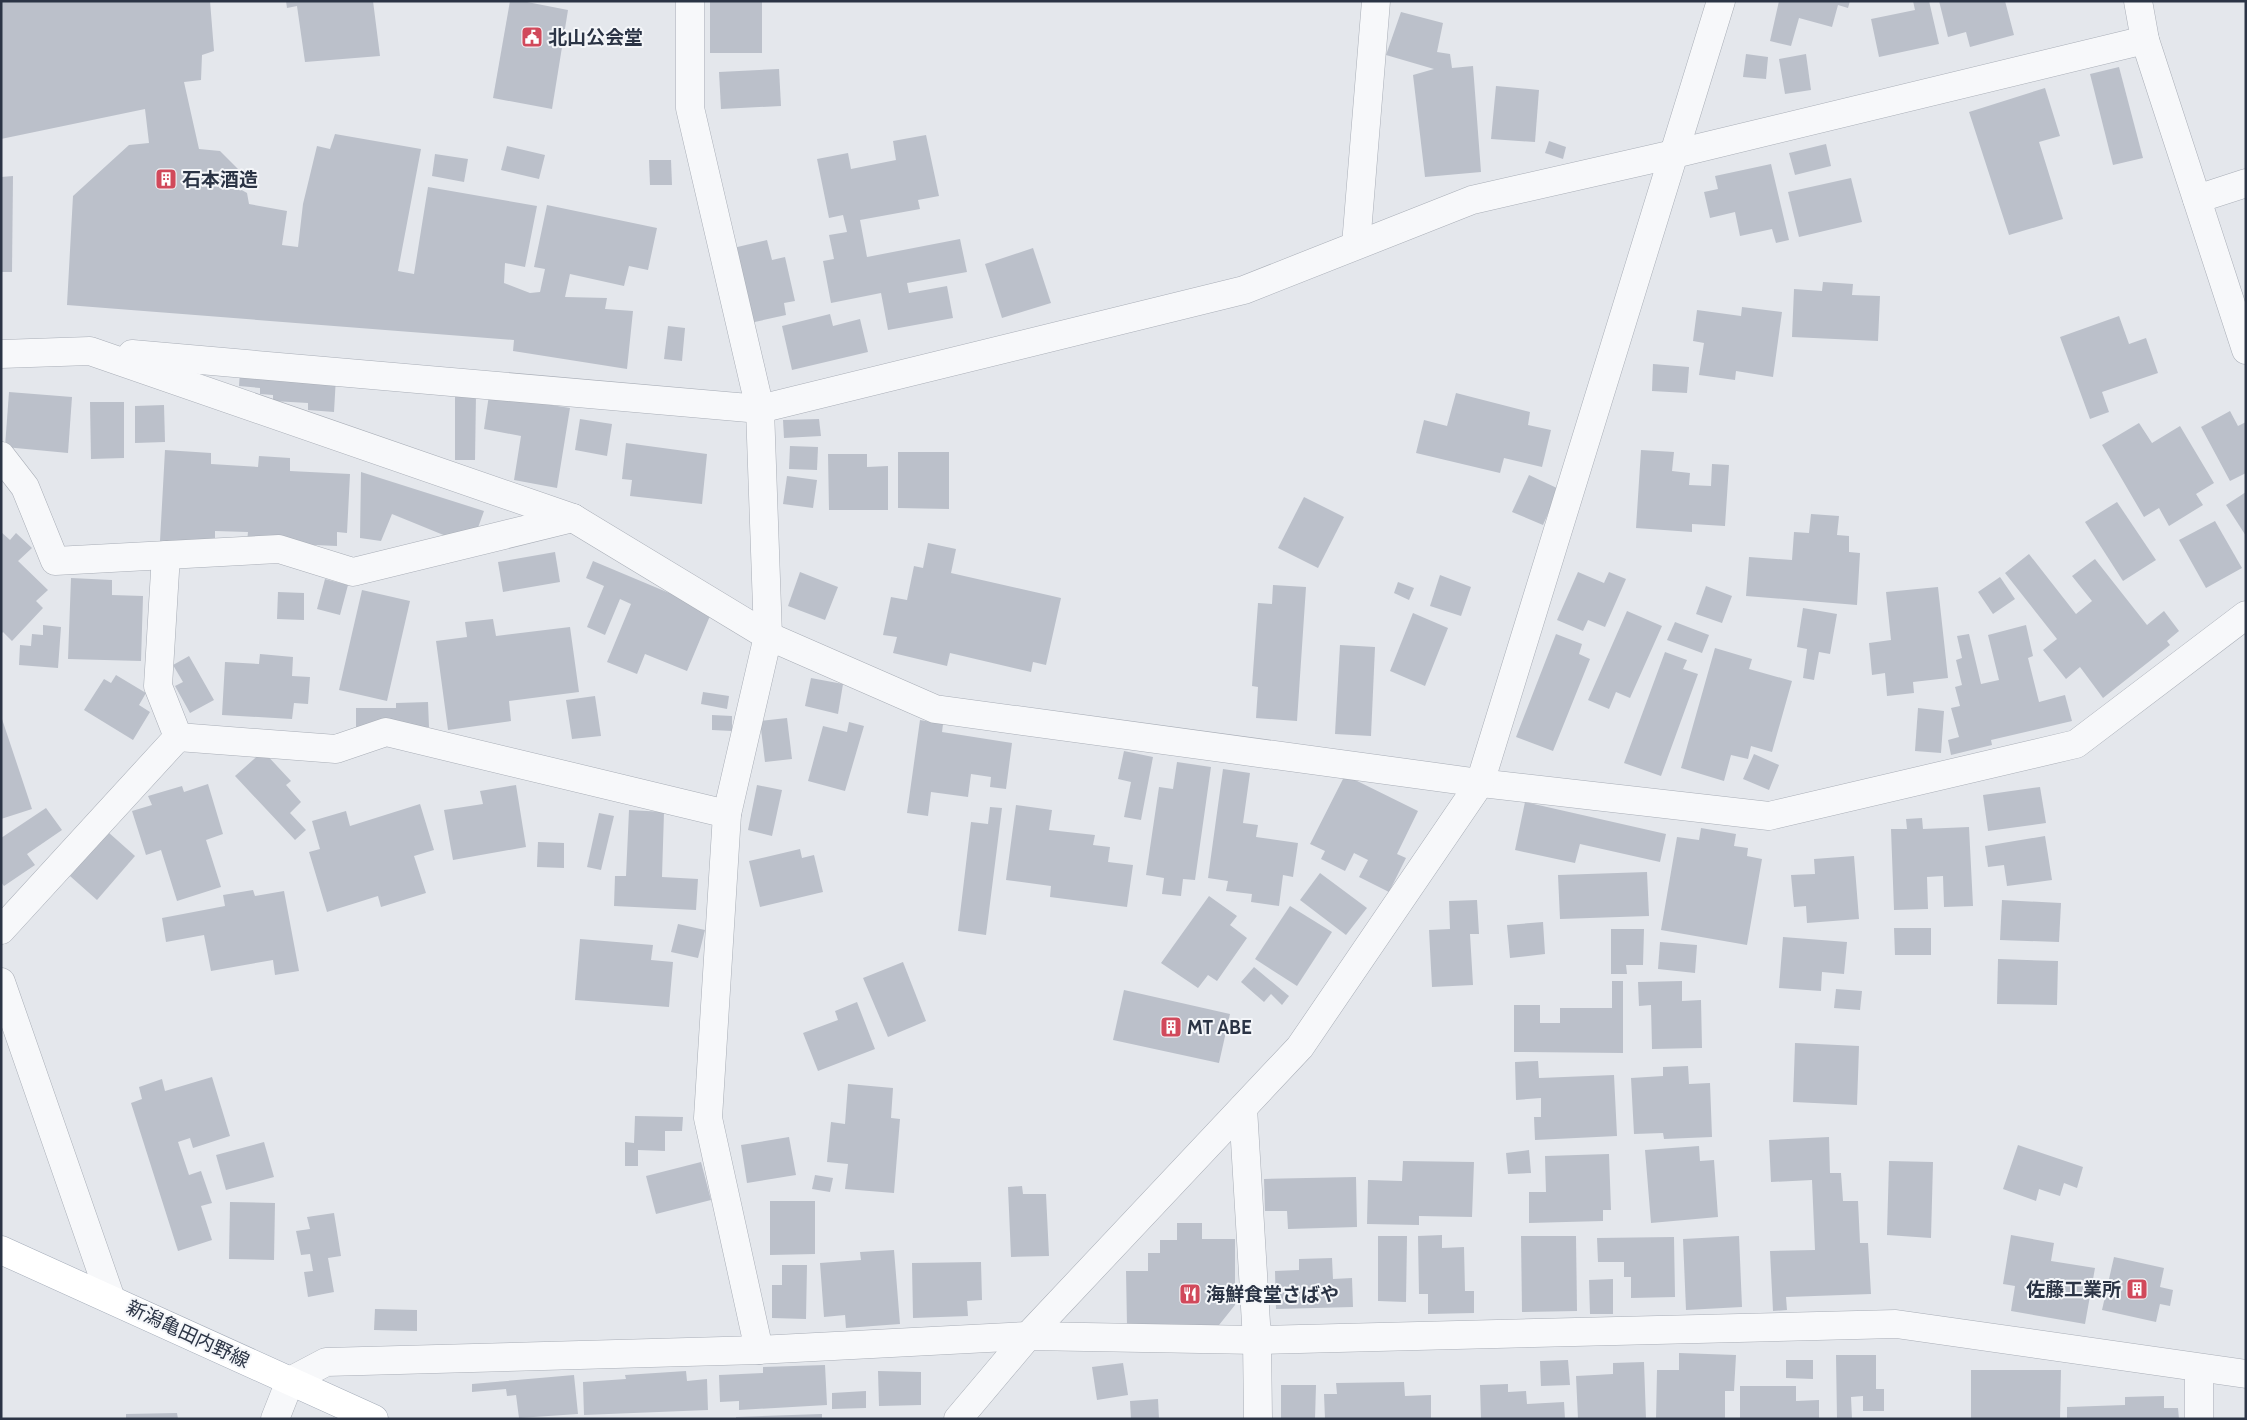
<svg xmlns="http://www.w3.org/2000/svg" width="2247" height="1420" font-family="Cabin,'Noto Sans JP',sans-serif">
	<rect width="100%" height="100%" fill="#e4e7ec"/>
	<g fill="#bbc0ca">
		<path d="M1,1h209l4,50 -12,4 -1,25 -17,2 15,67 21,2 20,20v18l7,4 2,11 38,7 -5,34 16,2 5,-43 14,-58 13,3 5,-15 86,15 -23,122 16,3 14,-87 109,19 -12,61 -20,-4 -1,20 26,10 10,-1 5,-23 -11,-2 13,-62 110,23 -9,42 -19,-4 -5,20 -54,-12 -5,23 42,1 -2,11 28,2 -6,58 -114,-18 1,-11 -447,-35 6,-109 56,-51 20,-2 -4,-34 -144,30z"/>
		<path d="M286,1h87l7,55 -75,6 -8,-56 -10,2z"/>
		<path d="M510,1h12l46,9 -16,99 -59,-11z"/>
		<rect x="710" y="1" width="52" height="52"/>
		<path d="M1779,1h71l-2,7 -10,-3 -6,22 -33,-9 -8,28 -21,-5z"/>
		<path d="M1913,1h16l10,43 -60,13 -8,-38 44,-9z"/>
		<path d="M1939,1h66l9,34 -44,12 -4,-15 -18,5z"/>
		<path d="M1401,12l42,11 -6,29 13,2 2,14 21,-2 8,106 -56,5 -12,-102 21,-6 -48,-14z"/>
		<path d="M1746,54l22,3 -2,22 -23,-2z"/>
		<path d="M1806,54l5,36 -26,4 -6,-35z"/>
		<path d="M2119,67l24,91 -30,7 -23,-91z"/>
		<path d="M779,69l2,37 -60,3 -2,-37z"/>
		<path d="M1496,86l43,4 -4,52 -44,-3z"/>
		<path d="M2045,88l15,48 -21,6 24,77 -54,16 -40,-123z"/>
		<path d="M926,135l13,61 -21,4 2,9 -60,11 7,37 93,-18 7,33 -60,11 2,10 38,-7 6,32 -65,12 -7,-37 -50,10 -8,-42 11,-2 -5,-24 18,-3 -4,-17 -14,3 -12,-59 31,-6 3,16 45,-9 -3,-19z"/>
		<path d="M1549,141l17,6 -3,12 -18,-6z"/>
		<path d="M1826,144l5,22 -36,9 -6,-22z"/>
		<path d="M507,146l38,9 -6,24 -38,-9z"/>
		<path d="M435,154l33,5 -4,23 -32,-6z"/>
		<path d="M649,160h22l1,25h-22z"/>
		<path d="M1771,164l18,76 -13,3 -4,-14 -32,7 -5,-24 -25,6 -6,-26 14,-3 -3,-13z"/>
		<path d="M13,176l-1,96h-11v-95z"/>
		<path d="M1851,178l11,44 -63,15 -11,-45z"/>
		<path d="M767,240l5,20 13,-3 10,44 -11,2 2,12 -36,8 -17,-75z"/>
		<path d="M1033,248l18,55 -49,15 -17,-54z"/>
		<path d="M1823,282l30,2 -1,11 28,1 -2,45 -86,-4 2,-48 28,2z"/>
		<path d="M1742,307l40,5 -9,65 -37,-6 -1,9 -36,-5 5,-32 -11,-2 4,-31 44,6z"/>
		<path d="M830,314l3,12 27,-7 8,33 -76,18 -10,-44z"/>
		<path d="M2119,316l10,28 17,-6 12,35 -56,19 7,20 -19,7 -30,-82z"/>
		<path d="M668,326l17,2 -3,33 -18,-2z"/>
		<path d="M1653,364l36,3 -2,26 -35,-2z"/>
		<path d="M240,371l96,6 -2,35 -26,-2v-7l-35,-2v-6l-13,-1v-6l-21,-2z"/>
		<path d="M9,392l63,5 -4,56 -63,-6z"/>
		<path d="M1456,393l74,19 -2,13 23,5 -9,37 -38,-9 -4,15 -84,-20 8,-33 23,6z"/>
		<path d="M455,394h21l-1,66h-20z"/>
		<path d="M489,395l81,13 -13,80 -43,-8 7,-44 -37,-7z"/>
		<path d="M90,402h34v56l-33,1z"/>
		<path d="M164,405l1,37 -30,1v-37z"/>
		<path d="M2230,411l8,15 8,-4v51l-16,8 -29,-54z"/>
		<path d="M580,419l32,5 -5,32 -32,-6z"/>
		<path d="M819,419l2,17 -37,2 -1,-18z"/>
		<path d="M2139,423l13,20 28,-17 34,57 -18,11 7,11 -34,21 -10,-18 -15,9 -42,-72z"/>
		<path d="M626,443l81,11 -5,50 -72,-8 2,-16 -10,-1z"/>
		<path d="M790,446l28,1 -1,23 -28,-1z"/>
		<path d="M165,450l46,3v11l47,3 1,-11 31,2v13l60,3 -3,59 -10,-1v14l-90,-4 1,-10 -33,-1v13l-55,-3z"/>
		<path d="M1641,450l33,2 -2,19 18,2 -1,12 22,1 1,-22 17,1 -4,61 -33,-2v8l-56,-4z"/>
		<path d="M898,452h51v57l-51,-1z"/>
		<path d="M828,454h39v13l21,-1v44h-59z"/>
		<path d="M361,472l123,39 -9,25h-29l-54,-22 -11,27 -21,-3z"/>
		<path d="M1529,475l30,14 -16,36 -31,-13z"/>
		<path d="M787,476l30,4 -4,28 -30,-4z"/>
		<path d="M2246,492v44l-20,-31z"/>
		<path d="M1304,497l40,20 -26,51 -40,-20z"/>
		<path d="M2117,502l39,58 -33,21 -38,-59z"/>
		<path d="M1811,514l28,2 -2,19 12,1v16l11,1 -3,52 -111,-9 3,-39 43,3 2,-28 15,1z"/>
		<path d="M2215,521l27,47 -36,20 -27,-48z"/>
		<path d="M1,532l9,8 6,-7 16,15 -14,13 30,29 -12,11 7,7 -31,33 -9,-9 -2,2z"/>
		<path d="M928,543l28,6 -5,24 110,25 -15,67 -13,-3 -2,10 -81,-19 -3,13 -54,-13 4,-16 -14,-2 8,-38 16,3 7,-34 9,2z"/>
		<path d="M555,552l5,30 -57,10 -5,-30z"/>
		<path d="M2029,554l47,60 16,-13 -20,-25 23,-17 52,66 17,-14 15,20 -12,10 3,4 -67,53 -23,-31 -14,12 -23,-29 14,-11 -52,-66z"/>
		<path d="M593,561l119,50 -25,60 -42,-17 -8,20 -30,-12 24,-58 -11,-5 -15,36 -18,-8 17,-41 -18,-8z"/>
		<path d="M800,572l38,15 -13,33 -37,-14z"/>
		<path d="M1578,572l26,11 5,-11 17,7 -21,48 -17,-7 -5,11 -26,-11z"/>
		<path d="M1440,575l31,12 -10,29 -31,-10z"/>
		<path d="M2000,577l15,22 -22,15 -15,-22z"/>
		<path d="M71,578l41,2v15l31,1 -2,65 -73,-2z"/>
		<path d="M325,579l23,6 -8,30 -23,-6z"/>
		<path d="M1398,582l16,6 -5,12 -15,-7z"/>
		<path d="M1273,585l33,2 -9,134 -41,-3 2,-31 -6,-1 6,-83 14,1z"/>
		<path d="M1706,586l26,10 -10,27 -26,-9z"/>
		<path d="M1938,587l10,91 -35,4 1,11 -27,3 -2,-23 -13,2 -3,-32 22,-3 -5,-48z"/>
		<path d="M362,590l48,11 -23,100 -48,-11z"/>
		<path d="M278,592l26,1v27l-27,-1z"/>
		<path d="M1803,608l34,6 -7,40 -11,-2 -5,28 -11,-2 4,-29 -10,-2z"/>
		<path d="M1627,611l35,15 -32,72 -14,-6 -7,17 -21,-9z"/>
		<path d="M1413,613l35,15 -23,58 -35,-15z"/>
		<path d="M493,619l3,17 74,-9 9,65 -70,9 2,20 -63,9 -12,-89 31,-4 -2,-15z"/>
		<path d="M1675,622l34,13 -7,18 -35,-13z"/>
		<path d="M43,625l18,2 -3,41 -39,-3 1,-20 11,1 1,-12 11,1z"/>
		<path d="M2026,625l7,31 -5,2 11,44 26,-7 7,26 -81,19 1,5 -41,10 -3,-15 11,-3 -8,-29 9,-2 -5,-19 7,-2 -6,-25 6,-2 -5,-22 12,-2 12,50 18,-4 -11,-45z"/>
		<path d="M1556,634l26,10 -3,10 11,5 -37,92 -37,-14z"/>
		<path d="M1340,645l35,2 -4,89 -36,-2z"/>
		<path d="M1715,648l37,11 -3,10 43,12 -20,71 -21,-6 -3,13 -17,-4 -7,26 -43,-13z"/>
		<path d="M1665,652l22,8 -4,9 15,5 -37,102 -37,-13z"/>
		<path d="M260,654l33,3 -1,19 18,1 -2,27 -14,-1 -2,16 -70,-4 3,-53 34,2z"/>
		<path d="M189,656l25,44 -24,13 -15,-27 8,-4 -10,-17z"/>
		<path d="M116,675l30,18 -7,12 11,7 -17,28 -49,-30 20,-31 7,4z"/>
		<path d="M811,678l32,6 -5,30 -33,-8z"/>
		<path d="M703,692l26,4 -2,13 -26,-5z"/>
		<path d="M595,696l6,40 -29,3 -6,-39z"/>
		<path d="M428,702l1,25 -73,1v-20h40v-5z"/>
		<path d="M1918,708l26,3 -3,42 -26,-2z"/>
		<path d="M712,715l20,1v15l-20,-1z"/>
		<path d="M1,716l31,93 -31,10z"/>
		<path d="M787,718l5,41 -27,3 -5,-41z"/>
		<path d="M920,720l23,4 -1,8 70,11 -6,46 -16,-2 1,-10 -20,-3 -3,23 -37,-5 -3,24 -21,-3z"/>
		<path d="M849,722l15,4 -19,65 -37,-10 15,-55 24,6z"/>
		<path d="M263,751l28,30 -5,4 15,17 -11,11 16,17 -11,10 -60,-64z"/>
		<path d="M1124,751l29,6 -12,63 -17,-3 7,-35 -13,-3z"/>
		<path d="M1754,754l25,11 -10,25 -26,-11z"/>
		<path d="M1177,762l34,5 -16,113 -12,-1 -2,17 -19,-2 2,-16 -18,-3 13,-88 14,2z"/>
		<path d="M1223,769l27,4 -7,50 15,2 -2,12 42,6 -5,34 -10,-2 -4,31 -28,-4 1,-8 -26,-3 2,-10 -20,-3z"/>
		<path d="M1345,775l73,36 -21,43 9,4 -17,34 -30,-15 9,-17 -14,-7 -9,18 -24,-12 4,-8 -15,-7z"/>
		<path d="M208,784l15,50 -17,6 15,47 -44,14 -16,-51 -15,5 -14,-44 20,-6 -4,-9 34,-10 2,6z"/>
		<path d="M516,785l10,62 -73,13 -9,-50 39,-6 -3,-13z"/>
		<path d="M757,785l25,5 -10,46 -24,-6z"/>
		<path d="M2040,787l6,36 -58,8 -5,-36z"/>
		<path d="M1525,802l141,32 -6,28 -80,-18 -5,19 -60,-13z"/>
		<path d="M420,804l14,46 -20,6 12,37 -45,14 -3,-11 -51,16 -18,-60 11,-3 -8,-28 34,-10 4,15z"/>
		<path d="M1016,805l36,5 -3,20 46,5 -2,10 17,2 -2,15 25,3 -6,42 -77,-10 1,-11 -45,-6z"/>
		<path d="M990,807l12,1 -16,127 -28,-4 13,-109 17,2z"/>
		<path d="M46,808l16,22 -35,24 8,11 -31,21 -3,-4v-44z"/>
		<path d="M629,810l35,2 -2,65 36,2 -2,31 -82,-4 1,-30h11z"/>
		<path d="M599,813l15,3 -13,54 -14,-3z"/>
		<path d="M1922,818l1,11 46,-2 4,79 -29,1 -1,-31 -16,1 1,32 -34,1 -3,-81h16l-1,-10z"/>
		<path d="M1701,828l35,6 -2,12 14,2 -1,8 15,3 -15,86 -86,-15 16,-93 22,3z"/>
		<path d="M108,832l27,24 -38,44 -27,-24z"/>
		<path d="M2045,836l7,44 -45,6 -3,-21 -16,2 -3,-21z"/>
		<path d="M538,842l26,1v25l-27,-1z"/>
		<path d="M800,849l2,9 12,-3 9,37 -63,15 -11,-46z"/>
		<path d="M1854,856l5,63 -52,4 -1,-17 -12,1 -3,-32 24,-1 -1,-15z"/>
		<path d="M1647,872l2,44 -89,3 -2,-44z"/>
		<path d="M1320,873l47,35 -21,27 -46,-35z"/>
		<path d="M253,890l2,6 29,-5 15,80 -24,4 -2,-15 -62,11 -7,-36 -38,7 -4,-24 63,-12 -2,-11z"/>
		<path d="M1209,896l28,20 -7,9 17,13 -30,43 -9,-6 -10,13 -37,-25z"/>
		<path d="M1477,900l2,34h-9l3,51 -41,2 -3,-57 21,-1 -1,-28z"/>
		<path d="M2002,900l59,3 -2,39 -59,-2z"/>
		<path d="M1290,906l42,26 -35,54 -42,-27z"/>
		<path d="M1543,922l2,32 -35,4 -3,-33z"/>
		<path d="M678,924l27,6 -7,28 -27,-6z"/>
		<path d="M1894,928h37v27h-36z"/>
		<path d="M1611,929h33l-1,36h-17l1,9h-16z"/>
		<path d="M1783,937l64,5 -3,32 -22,-2 -1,19 -42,-3z"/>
		<path d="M580,939l73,6 -2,15 22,2 -4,45 -94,-7z"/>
		<path d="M1660,942l37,3 -2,28 -37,-4z"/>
		<path d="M1998,959l60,2 -1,44 -60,-1z"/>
		<path d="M903,962l23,59 -38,16 -25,-59z"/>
		<path d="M1254,967l35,29 -7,9 -11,-11 -7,8 -23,-20z"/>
		<path d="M1612,981h11v72l-109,-1v-47h26v18h20v-15h52z"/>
		<path d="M1682,981v20l19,-1 1,48 -50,1 -1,-44 -12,1 -1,-24z"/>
		<path d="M1836,989l26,2 -2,19 -26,-2z"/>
		<path d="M1124,990l106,24 -11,49 -106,-23z"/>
		<path d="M857,1002l18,47 -57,22 -15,-38 35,-13 -3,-9z"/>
		<path d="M1795,1043l64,3 -2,59 -64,-3z"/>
		<path d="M1538,1061l1,17 75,-3 3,61 -82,4 -1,-23h7v-19l-25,2 -1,-38z"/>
		<path d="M1688,1066l1,18 21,-1 2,54 -48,2 -1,-6 -29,1 -3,-56 32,-2v-9z"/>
		<path d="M212,1077l18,59 -37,12 -3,-10 -12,4 11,33 12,-4 11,32 -11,3 11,34 -34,11 -47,-148 11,-4 -3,-12 23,-8 3,12z"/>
		<path d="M848,1084l45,4 -2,30 9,1 -6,74 -49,-4 3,-25 -21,-2 4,-40 14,2z"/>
		<path d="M635,1116l48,1 -1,14h-17v20l-27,-1v16h-13v-24l9,1z"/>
		<path d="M789,1137l7,38 -49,8 -6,-38z"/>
		<path d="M1829,1137l1,36h11l2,28h15l2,42h8l3,51 -85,3 1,13 -14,1 -3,-60 45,-1 -3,-70 -41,2 -2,-42z"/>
		<path d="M264,1142l10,35 -48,13 -10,-35z"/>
		<path d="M2018,1145l65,22 -6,21 -13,-5 -4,13 -21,-7 -3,12 -33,-12z"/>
		<path d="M1699,1146l1,15 14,-1 4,57 -67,6 -6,-73z"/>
		<path d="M1529,1150l2,23 -23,1 -2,-21z"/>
		<path d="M1609,1154l2,56h-8v11l-74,2v-31h17l-1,-36z"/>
		<path d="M1403,1161l71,1 -2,55 -53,-1v9l-52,-1 1,-44 34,1z"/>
		<path d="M1889,1161l44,1 -2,76 -44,-3z"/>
		<path d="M701,1162l10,38 -55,14 -10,-38z"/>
		<path d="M815,1175l18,3 -3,14 -18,-3z"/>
		<path d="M1356,1177l1,50 -69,2 -1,-18h-22l-1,-32z"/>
		<path d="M1022,1186l1,8h23l3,62 -38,1 -3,-70z"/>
		<path d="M770,1201h45v53l-45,1z"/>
		<path d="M230,1202l45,1 -1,57 -45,-1z"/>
		<path d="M334,1213l7,43 -13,2 6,34 -26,5 -4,-25 9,-1 -3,-17 -9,1 -5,-24 14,-2 -3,-12z"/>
		<path d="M1177,1223h25v16h33v66l-16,20 -92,1 -1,-55h22v-18h12v-13h17z"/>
		<path d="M1442,1235v13l22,-1 1,44h9v22l-46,1v-20h-9l-1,-58z"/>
		<path d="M2011,1235l43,8 -3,18 44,7 -10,56 -74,-13 4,-25 -12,-2z"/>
		<path d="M1378,1236h29l-1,66 -28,-1z"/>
		<path d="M1521,1236h55l1,75 -55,1z"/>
		<path d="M1739,1236l3,71 -56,3 -3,-71z"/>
		<path d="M1674,1237l1,60 -44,1v-21h-7v-15h-26l-1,-24z"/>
		<path d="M894,1250l6,74 -54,4 -1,-13 -21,2 -4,-54 41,-3 -1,-8z"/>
		<path d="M2114,1257l50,11 -4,19 13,3 -3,16 -10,-2 -4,18 -54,-12z"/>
		<path d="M1332,1258l1,21 19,-1 1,29 -77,2 -1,-38 24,-1v-11z"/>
		<path d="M981,1262l1,38 -15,1 1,15 -55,2 -1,-55z"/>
		<path d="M782,1265h25l-1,54 -34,-1v-33h10z"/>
		<path d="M1613,1279v35h-23l-1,-34z"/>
		<path d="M375,1309l42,1v21l-43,-1z"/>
		<path d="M1679,1353l57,2 -2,36h-9v28h-69l1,-49h22z"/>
		<path d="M1836,1355h40v34h8v22h-21v-15l-12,1 1,22h-15z"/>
		<path d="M1568,1360l2,25 -29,1 -1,-25z"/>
		<path d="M1786,1360h27v19l-27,-1z"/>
		<path d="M1644,1362l2,57h-68l-2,-43 37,-2v-11z"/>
		<path d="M1123,1363l5,32 -31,5 -5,-33z"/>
		<path d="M825,1365l2,40 -88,5v-9l-19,1 -1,-27 44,-2v-6z"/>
		<path d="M1971,1370h90l-1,49h-89z"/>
		<path d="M686,1371l1,10 20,-2 1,31 -124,5 -1,-33 43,-3 -1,-4z"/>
		<path d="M878,1371l43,1v33l-42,1z"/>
		<path d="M574,1375l4,39 -59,4 -3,-23 -9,1 -1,-7 -34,3v-8z"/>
		<path d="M1404,1382l1,14 26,-1v24h-106l-1,-25h13l-1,-11z"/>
		<path d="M1508,1384v8l18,-1 1,13 37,-2 1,17h-84l-1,-34z"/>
		<path d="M1281,1385h35l-1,34h-34z"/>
		<path d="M1740,1386h56v15l23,-1v19h-79z"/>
		<path d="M866,1391v17l-34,1v-16z"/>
		<path d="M2164,1396v12h14l1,11h-112v-12l58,-2v-8z"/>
		<path d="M1158,1399l1,20h-28l-1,-18z"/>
		<path d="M177,1413l1,6h-52v-5z"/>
		<path d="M822,1414v5h-86v-2z"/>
	</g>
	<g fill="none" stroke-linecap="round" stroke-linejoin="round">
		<g stroke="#a9aeb7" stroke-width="29">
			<g id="minor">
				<path d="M690,1v107l70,301 8,227 -41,178 -19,304 51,232"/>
				<path d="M2138,1l7,39 101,310"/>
				<path d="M2197,199l49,-16"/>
				<path d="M1356,245l20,-244"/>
				<path d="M1,354l89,-3 483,167 195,118 167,73 545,74 289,33 307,-72 170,-129"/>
				<path d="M132,354l628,55 484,-119 228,-90 202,-46 471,-114"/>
				<path d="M1,456l24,31 30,74 224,-12 74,23 220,-54"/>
				<path d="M166,555l-8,131 20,51 158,12 50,-17 341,82"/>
				<path d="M1480,783l241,-782"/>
				<path d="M1,930l177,-193"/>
				<path d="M1,982l110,317"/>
				<path d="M1243,1108l14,232 1,79"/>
				<path d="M2199,1368v51"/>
				<path d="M290,1381l36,-19 433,-12 269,-14 229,4 639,-16 350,50"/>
			</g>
		</g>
		<g stroke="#a9aeb7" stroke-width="29">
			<g id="tertiary">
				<path d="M275,1419l15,-38"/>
				<path d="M958,1419l70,-83 272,-289 180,-264"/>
			</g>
		</g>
		<g stroke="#a3abb8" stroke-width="29">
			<path id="primary" d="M1,1250l373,169"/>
		</g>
		<use href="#minor" stroke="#f7f8fa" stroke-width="28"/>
		<use href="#tertiary" stroke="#f7f8fa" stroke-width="28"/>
		<use href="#primary" stroke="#fff" stroke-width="28"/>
	</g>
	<defs>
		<g id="civic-square" transform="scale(1.125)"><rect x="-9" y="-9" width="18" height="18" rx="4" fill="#d1495b" stroke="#f4f6f9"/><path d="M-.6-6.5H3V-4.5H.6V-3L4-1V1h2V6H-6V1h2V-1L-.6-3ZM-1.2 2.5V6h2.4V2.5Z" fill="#fff"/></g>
		<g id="building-square" transform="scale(1.125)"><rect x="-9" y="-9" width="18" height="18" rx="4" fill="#d1495b" stroke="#f4f6f9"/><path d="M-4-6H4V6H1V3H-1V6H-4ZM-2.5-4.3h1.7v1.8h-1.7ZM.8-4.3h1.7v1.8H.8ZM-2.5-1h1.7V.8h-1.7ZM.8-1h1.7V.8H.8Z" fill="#fff"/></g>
		<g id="restaurant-square" transform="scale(1.125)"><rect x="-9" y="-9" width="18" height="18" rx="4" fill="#d1495b" stroke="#f4f6f9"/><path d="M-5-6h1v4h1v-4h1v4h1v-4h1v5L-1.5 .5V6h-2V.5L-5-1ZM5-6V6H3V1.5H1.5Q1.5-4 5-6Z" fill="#fff"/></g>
	</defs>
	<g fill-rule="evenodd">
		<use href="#civic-square" x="532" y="37"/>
		<use href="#building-square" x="166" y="179"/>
		<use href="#building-square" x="1171" y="1027"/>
		<use href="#building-square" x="2137" y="1289"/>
		<use href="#restaurant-square" x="1190" y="1294"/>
	</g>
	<g text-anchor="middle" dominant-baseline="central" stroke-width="4" stroke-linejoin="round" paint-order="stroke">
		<g font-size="19" font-weight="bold" fill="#2b3445" stroke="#f4f6f9" text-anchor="start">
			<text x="548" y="37">北山公会堂</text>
			<text x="182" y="179">石本酒造</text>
			<text x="1187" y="1027">MT ABE</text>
			<text x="2121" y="1289" text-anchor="end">佐藤工業所</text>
			<text x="1206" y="1294">海鮮食堂さばや</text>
		</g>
		<g font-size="19" fill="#2b3445" stroke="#f4f6f9">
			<text transform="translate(188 1334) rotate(25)">新潟亀田内野線</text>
		</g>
	</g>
	<rect width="2247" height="1420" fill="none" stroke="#2b3445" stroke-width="5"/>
</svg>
